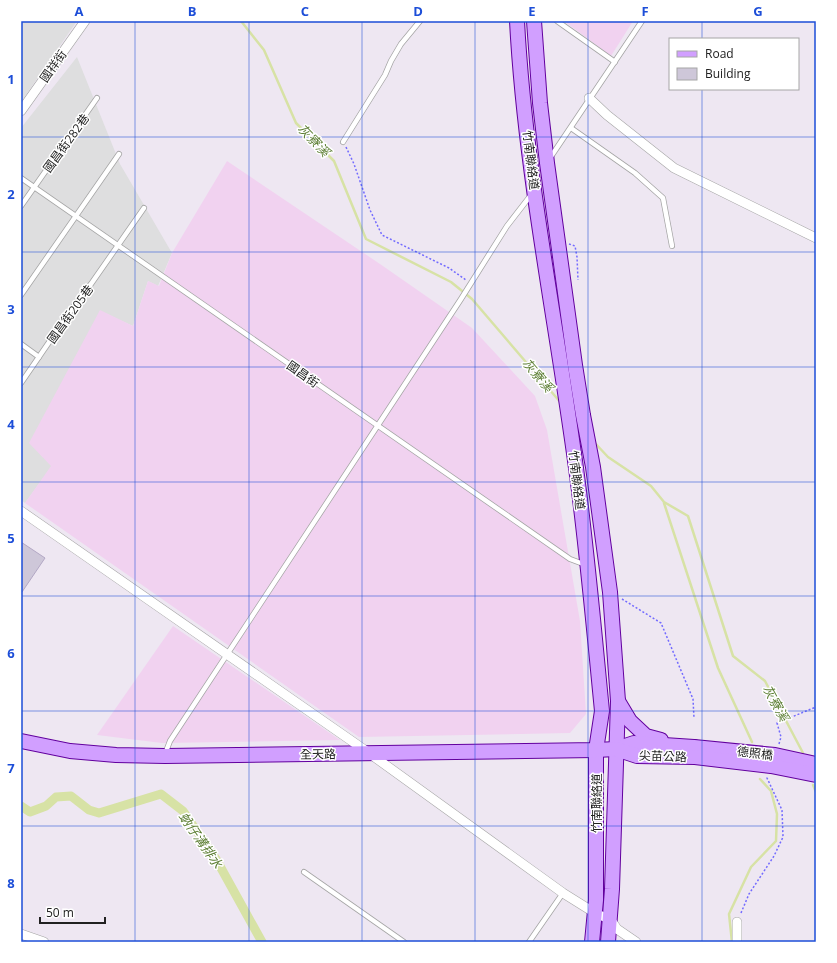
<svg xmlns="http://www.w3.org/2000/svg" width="837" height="963" font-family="'Open Sans','Noto Sans TC',sans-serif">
	<rect width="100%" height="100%" fill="#eee7f2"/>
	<g fill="#dededf">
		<path d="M21,21h56l-56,81z"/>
		<path d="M77,57l43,107 52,89 -14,33 -10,-5 -15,45 -33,-15 -48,155 -27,37 -4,-3v-372z"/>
	</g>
	<g fill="#f1d2f0">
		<path d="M564,21h69l-22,35z"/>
		<path d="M227,161l153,103 92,64 63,68 12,34 33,191 6,93 -16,19 -211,4 -334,-234 26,-37 -22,-23 71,-133 33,16 15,-45 11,5 13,-33z"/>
		<path d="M173,626l167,114 -178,3 -65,-8z"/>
	</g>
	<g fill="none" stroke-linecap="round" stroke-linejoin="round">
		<g stroke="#d7e2a5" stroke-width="2.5">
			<path d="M241,21l23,29 32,73 38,38 32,78 85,43 21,17 89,104"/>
			<path d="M594,442l14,15 43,29 13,16 24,14 45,140 32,25 38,72"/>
			<path d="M664,503l54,165 34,74"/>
			<path d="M813,785l3,7"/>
			<path d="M732,942l-3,-28 22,-47 25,-26 1,-27 -6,-23 -11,-12"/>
		</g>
		<path stroke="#d7e2a5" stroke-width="9" d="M21,806l9,6 16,-6 10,-9 15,-1 18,14 10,3 62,-19 22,17 33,48 46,83"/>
	</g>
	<path fill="#cec7d9" stroke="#b3a8c5" d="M21,542l24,16 -23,34 -1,-1z"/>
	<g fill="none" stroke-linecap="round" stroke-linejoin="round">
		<g stroke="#a5a5a5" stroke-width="6">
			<g id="lane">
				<path d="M557,21l58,41"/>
				<path d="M571,128l64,45 28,25 9,48"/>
				<path d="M343,142l42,-67 6,-14 10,-17 19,-23"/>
				<path d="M550,158l92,-137"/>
				<path d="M21,178l549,381 16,6"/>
				<path d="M21,206l76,-108"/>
				<path d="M21,295l98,-141"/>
				<path d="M21,344l18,13"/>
				<path d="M21,383l57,-83 13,-16 53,-76"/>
				<path d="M165,754l5,-13 291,-442 46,-73 24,-31"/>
				<path d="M304,872l100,70"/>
				<path d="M529,942l34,-49"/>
			</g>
		</g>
		<g stroke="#a5a5a5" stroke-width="10">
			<g id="street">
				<path d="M589,98l18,17 67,53 142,70"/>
				<path d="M21,111l64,-90"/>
				<path d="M21,511l348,242 194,140 32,20 16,7 6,9 19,13"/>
				<path d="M737,922v20"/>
				<path d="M21,934l23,8"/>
			</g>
		</g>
		<g stroke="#62009e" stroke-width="16">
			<g id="primary">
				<path d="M517,21c8,150 39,298 59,447 11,81 18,162 26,243l-6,39v150l-4,42"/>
				<path d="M534,21l6,82 7,60 28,202 8,50 10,52 17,125 8,109 -6,188 -4,53"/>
				<path d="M618,701l12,20 16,15 15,4"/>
				<path d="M21,741l49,10 46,4 49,1 431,-6 20,-1 18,-6 60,4"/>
				<path d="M616,749l21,7 58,1"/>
			</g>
		</g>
		<g stroke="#736bff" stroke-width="1.5" stroke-dasharray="2 2" stroke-linecap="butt">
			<path d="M346,147l8,17 16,46 12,25 67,33 17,12"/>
			<path d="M569,244l6,2 2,11 1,23"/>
			<path d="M622,599l39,24 32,76 1,19"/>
			<path d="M779,744l2,-7 -4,-14 39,-16"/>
			<path d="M741,913l8,-19 25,-38 9,-19 -1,-27 -15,-32 1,-2"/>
		</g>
		<use href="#lane" stroke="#fff" stroke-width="4.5"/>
		<use href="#street" stroke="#fff" stroke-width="9"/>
		<use href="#primary" stroke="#d19fff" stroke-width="14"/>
		<g stroke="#62009e" stroke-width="16" stroke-linecap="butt">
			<g id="primary-bridge">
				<path d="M694,747l81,8 41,9"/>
				<path d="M695,757l76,9 45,9"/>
			</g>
		</g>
		<use href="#primary-bridge" stroke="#d19fff" stroke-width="14"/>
	</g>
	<path fill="none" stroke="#1d4ed8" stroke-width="1" stroke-opacity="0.55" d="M135,21v921M249,21v921M362,21v921M475,21v921M588,21v921M702,21v18M702,89v853M21,137h795M21,252h795M21,367h795M21,482h795M21,596h795M21,711h795M21,826h795"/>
	<g text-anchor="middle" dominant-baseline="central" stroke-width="3" stroke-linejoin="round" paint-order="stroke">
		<g font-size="12" fill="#212121" stroke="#fff">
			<text transform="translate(53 66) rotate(-55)">國祥街</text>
			<text transform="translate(66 143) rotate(-54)">國昌街282巷</text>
			<text transform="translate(531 160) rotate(83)">竹南聯絡道</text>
			<text transform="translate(70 314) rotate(-54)">國昌街205巷</text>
			<text transform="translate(303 374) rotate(35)">國昌街</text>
			<text transform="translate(577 480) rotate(83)">竹南聯絡道</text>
			<text transform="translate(755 753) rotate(7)">德照橋</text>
			<text transform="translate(318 754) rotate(-1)">全天路</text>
			<text transform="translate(663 756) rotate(2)">尖苗公路</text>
			<text transform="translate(596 803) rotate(-90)">竹南聯絡道</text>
		</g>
		<g font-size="13" font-style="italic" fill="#5c7e33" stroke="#fff">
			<text transform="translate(314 140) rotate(46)">灰寮溪</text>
			<text transform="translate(538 375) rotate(49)">灰寮溪</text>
			<text transform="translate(776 703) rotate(61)">灰寮溪</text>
			<text transform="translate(201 840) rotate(55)">蚋仔溝排水</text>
		</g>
	</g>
	<rect width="837" height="963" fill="none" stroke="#ffffff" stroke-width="44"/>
	<rect x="669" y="38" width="130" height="52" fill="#ffffff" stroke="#a6a6a6"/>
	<rect x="677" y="51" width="20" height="6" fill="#d19fff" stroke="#a6a6a6"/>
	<text x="705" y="58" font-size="12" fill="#212121">Road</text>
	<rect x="677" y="68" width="20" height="12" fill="#cec7d9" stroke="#a6a6a6"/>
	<text x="705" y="78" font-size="12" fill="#212121">Building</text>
	<path d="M40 917v6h65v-6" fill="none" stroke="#212121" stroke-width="2"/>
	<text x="46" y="917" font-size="12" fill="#212121" stroke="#ffffff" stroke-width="3" paint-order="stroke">50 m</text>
	<rect x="22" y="22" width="793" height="919" fill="none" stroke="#1d4ed8" stroke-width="1.5"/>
	<g font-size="13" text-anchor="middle" font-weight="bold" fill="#1d4ed8">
		<text x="79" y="16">A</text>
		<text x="192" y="16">B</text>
		<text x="305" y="16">C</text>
		<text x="418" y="16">D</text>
		<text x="532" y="16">E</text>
		<text x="645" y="16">F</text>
		<text x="758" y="16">G</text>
		<text x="11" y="84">1</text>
		<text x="11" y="199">2</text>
		<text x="11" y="314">3</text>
		<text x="11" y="429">4</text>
		<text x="11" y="543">5</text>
		<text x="11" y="658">6</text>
		<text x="11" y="773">7</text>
		<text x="11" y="888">8</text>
	</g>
</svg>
